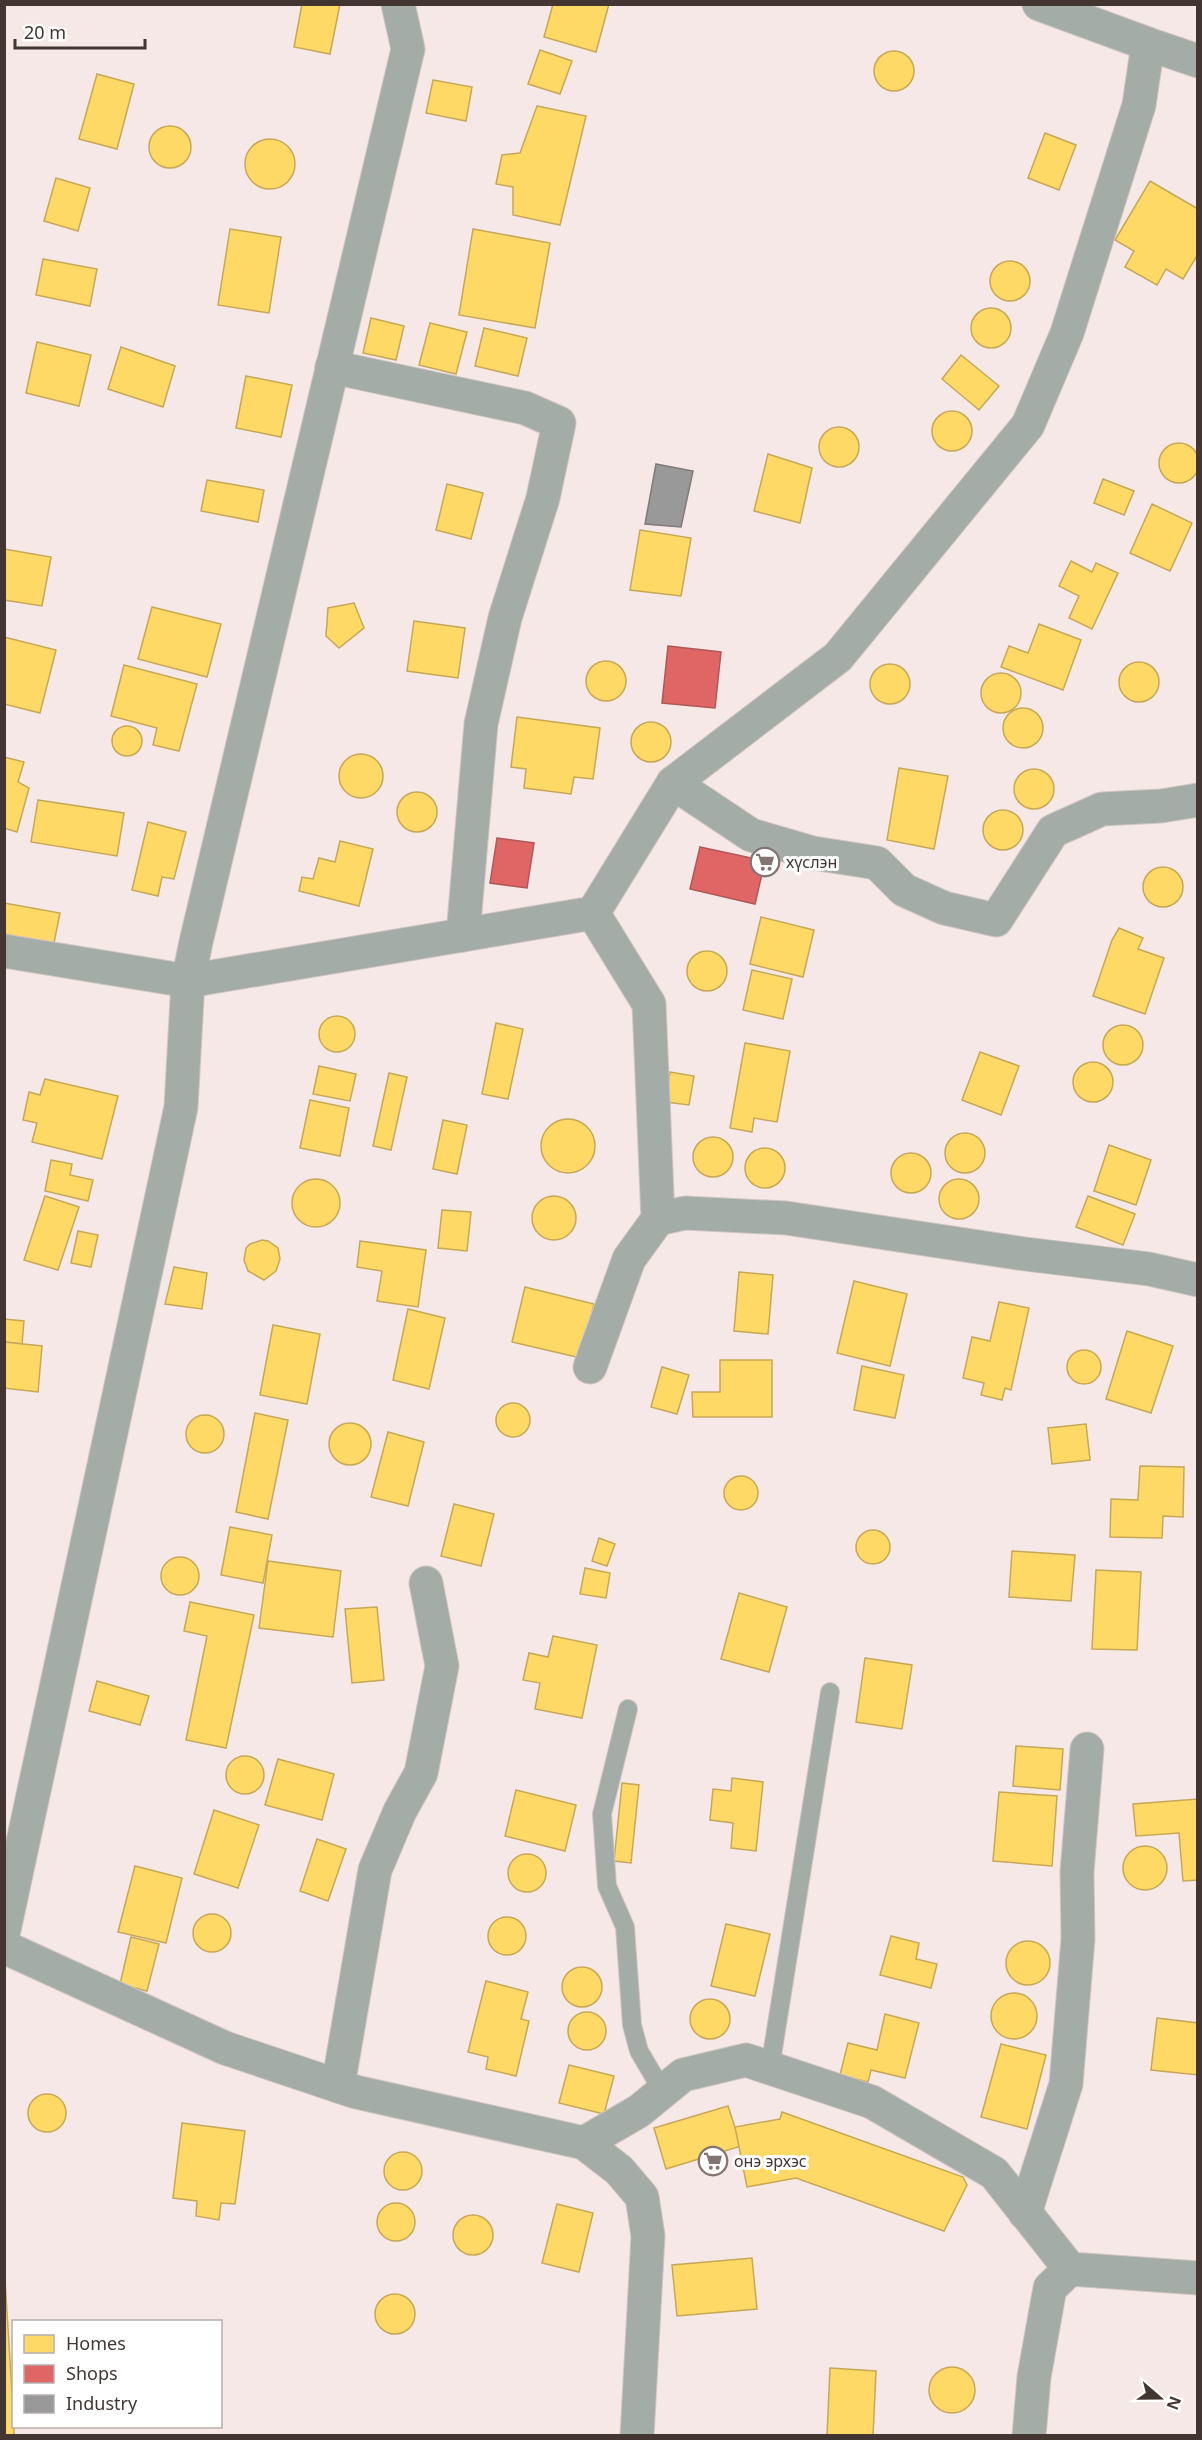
<svg xmlns="http://www.w3.org/2000/svg" width="1202" height="2440" font-family="'Noto Sans',sans-serif">
	<rect width="100%" height="100%" fill="#f5e8e6"/>
	<g fill="#ffd966" stroke="#c7a856" stroke-width="1.5">
		<path d="M302,4h38l-10,50 -36,-7z"/>
		<path d="M553,4h56l-13,48 -52,-15z"/>
		<path d="M540,50l32,11 -12,33 -32,-10z"/>
		<circle cx="894" cy="71" r="20"/>
		<path d="M97,74l37,10 -17,65 -38,-10z"/>
		<path d="M433,80l39,7 -6,34 -40,-8z"/>
		<path d="M537,106l49,10 -26,109 -47,-10v-28l-17,-3 6,-29 18,-2z"/>
		<circle cx="170" cy="147" r="21"/>
		<path d="M1045,133l31,12 -17,45 -31,-12z"/>
		<circle cx="270" cy="164" r="25"/>
		<path d="M56,178l34,10 -12,43 -34,-10z"/>
		<path d="M1150,181l48,28v45l-15,25 -17,-10 -9,16 -32,-18 9,-16 -19,-11z"/>
		<path d="M230,229l51,8 -12,76 -51,-8z"/>
		<path d="M473,229l77,14 -15,85 -76,-13z"/>
		<path d="M43,259l54,10 -7,37 -54,-11z"/>
		<circle cx="1010" cy="281" r="20"/>
		<circle cx="991" cy="328" r="20"/>
		<path d="M371,318l33,8 -8,34 -33,-7z"/>
		<path d="M430,323l37,9 -11,42 -37,-9z"/>
		<path d="M484,328l43,10 -9,38 -43,-10z"/>
		<path d="M37,342l54,13 -12,51 -53,-13z"/>
		<path d="M121,347l54,19 -12,41 -55,-18z"/>
		<path d="M961,355l38,31 -20,24 -37,-31z"/>
		<path d="M246,376l46,9 -11,52 -45,-9z"/>
		<circle cx="952" cy="431" r="20"/>
		<circle cx="839" cy="447" r="20"/>
		<circle cx="1179" cy="463" r="20"/>
		<path d="M768,454l44,14 -12,55 -46,-12z"/>
		<path d="M1103,479l31,12 -10,24 -30,-12z"/>
		<path d="M207,480l57,10 -6,32 -57,-11z"/>
		<path d="M447,484l36,9 -12,46 -35,-9z"/>
		<path d="M1152,504l40,19 -22,48 -40,-18z"/>
		<path d="M640,530l51,8 -10,58 -51,-6z"/>
		<path d="M4,549l47,8 -9,49 -38,-6z"/>
		<path d="M1071,561l21,11 4,-9 22,10 -26,56 -23,-11 10,-22 -20,-10z"/>
		<path d="M354,603l10,25 -25,20 -13,-12 2,-28z"/>
		<path d="M152,607l69,17 -14,53 -69,-18z"/>
		<path d="M414,621l51,7 -7,50 -51,-7z"/>
		<path d="M1039,624l42,16 -18,50 -62,-23 8,-21 19,7z"/>
		<path d="M4,637l52,13 -16,63 -36,-9z"/>
		<circle cx="606" cy="681" r="20"/>
		<circle cx="1139" cy="682" r="20"/>
		<circle cx="890" cy="684" r="20"/>
		<path d="M124,665l73,19 -18,67 -26,-6 4,-17 -46,-12z"/>
		<circle cx="1001" cy="693" r="20"/>
		<circle cx="1023" cy="728" r="20"/>
		<path d="M517,717l83,11 -7,51 -19,-2 -3,17 -47,-6 2,-19 -15,-2z"/>
		<circle cx="651" cy="742" r="20"/>
		<circle cx="127" cy="741" r="15"/>
		<circle cx="361" cy="776" r="22"/>
		<path d="M4,757l20,5 -6,20 11,6 -12,44 -13,-4z"/>
		<path d="M899,768l49,8 -14,73 -47,-9z"/>
		<circle cx="1034" cy="789" r="20"/>
		<circle cx="417" cy="812" r="20"/>
		<path d="M38,800l86,13 -7,43 -86,-14z"/>
		<circle cx="1003" cy="830" r="20"/>
		<path d="M148,822l38,10 -12,47 -12,-2 -4,19 -26,-6z"/>
		<path d="M340,841l33,8 -14,57 -60,-15 3,-14 11,2 6,-21 16,4z"/>
		<circle cx="1163" cy="887" r="20"/>
		<path d="M4,903l56,10 -6,30 -50,-9z"/>
		<path d="M761,917l53,13 -11,47 -53,-13z"/>
		<path d="M1119,928l24,10 -5,11 26,9 -19,56 -52,-18 19,-56z"/>
		<circle cx="707" cy="971" r="20"/>
		<path d="M752,970l40,9 -9,40 -40,-9z"/>
		<circle cx="337" cy="1034" r="18"/>
		<path d="M496,1023l27,6 -15,70 -26,-5z"/>
		<circle cx="1123" cy="1045" r="20"/>
		<path d="M745,1043l45,8 -13,71 -23,-4 -2,14 -22,-4z"/>
		<path d="M980,1052l39,14 -18,49 -39,-15z"/>
		<circle cx="1093" cy="1082" r="20"/>
		<path d="M319,1066l37,8 -6,27 -37,-7z"/>
		<path d="M670,1072l24,4 -5,29 -23,-3z"/>
		<path d="M389,1073l18,4 -16,73 -18,-4z"/>
		<path d="M45,1079l73,17 -16,63 -70,-17 5,-19 -14,-3 6,-28 11,3z"/>
		<path d="M310,1100l39,8 -9,48 -40,-8z"/>
		<circle cx="568" cy="1146" r="27"/>
		<path d="M443,1120l24,5 -10,49 -24,-5z"/>
		<circle cx="965" cy="1153" r="20"/>
		<circle cx="713" cy="1157" r="20"/>
		<path d="M1109,1145l42,15 -15,45 -42,-14z"/>
		<circle cx="765" cy="1168" r="20"/>
		<circle cx="911" cy="1173" r="20"/>
		<path d="M51,1160l21,4 -2,11 23,5 -5,21 -43,-10z"/>
		<circle cx="316" cy="1203" r="24"/>
		<circle cx="959" cy="1199" r="20"/>
		<path d="M45,1196l34,11 -21,63 -34,-10z"/>
		<path d="M1088,1196l47,18 -12,31 -47,-18z"/>
		<circle cx="554" cy="1218" r="22"/>
		<path d="M442,1210l29,2 -4,39 -29,-3z"/>
		<path d="M78,1231l20,4 -7,32 -20,-4z"/>
		<path d="M262,1240l6,1 10,7 2,11 -4,12 -12,9 -16,-9 -4,-11 2,-12 4,-4z"/>
		<path d="M360,1241l66,9 -8,57 -41,-6 5,-30 -25,-4z"/>
		<path d="M174,1267l33,6 -5,36 -37,-5z"/>
		<path d="M739,1272l34,3 -5,59 -34,-3z"/>
		<path d="M854,1281l53,13 -17,72 -53,-13z"/>
		<path d="M525,1287l69,17 -13,54 -69,-16z"/>
		<path d="M999,1302l30,6 -18,82 -6,-2 -3,12 -21,-5 3,-12 -21,-5 9,-41 18,4z"/>
		<path d="M408,1309l37,9 -16,71 -36,-9z"/>
		<path d="M4,1319l20,2 -2,23 -18,-2z"/>
		<path d="M273,1325l47,9 -13,70 -47,-9z"/>
		<path d="M1127,1331l46,15 -22,67 -45,-14z"/>
		<path d="M4,1342l38,4 -4,46 -34,-4z"/>
		<circle cx="1084" cy="1367" r="17"/>
		<path d="M720,1360h52v57h-79l-1,-25h28z"/>
		<path d="M862,1366l42,9 -9,43 -41,-8z"/>
		<path d="M662,1367l27,8 -12,39 -26,-7z"/>
		<circle cx="513" cy="1420" r="17"/>
		<path d="M255,1413l33,7 -20,99 -32,-7z"/>
		<circle cx="205" cy="1434" r="19"/>
		<circle cx="350" cy="1444" r="21"/>
		<path d="M1086,1424l4,36 -38,4 -4,-36z"/>
		<path d="M388,1432l36,10 -16,64 -37,-9z"/>
		<path d="M1140,1466l44,1 -1,50 -20,-1 -1,22 -52,-1 1,-38 27,1z"/>
		<circle cx="741" cy="1493" r="17"/>
		<path d="M454,1504l40,10 -13,52 -40,-10z"/>
		<path d="M230,1527l42,8 -9,48 -42,-8z"/>
		<circle cx="873" cy="1547" r="17"/>
		<path d="M599,1538l16,6 -8,22 -15,-5z"/>
		<path d="M1012,1551l63,4 -4,46 -62,-4z"/>
		<circle cx="180" cy="1576" r="19"/>
		<path d="M268,1561l73,10 -8,66 -74,-9z"/>
		<path d="M585,1568l25,5 -4,25 -26,-4z"/>
		<path d="M1096,1570l45,2 -4,78 -45,-1z"/>
		<path d="M739,1593l48,14 -18,65 -48,-13z"/>
		<path d="M190,1602l64,13 -28,133 -40,-8 21,-104 -23,-5z"/>
		<path d="M377,1607l7,73 -32,3 -7,-74z"/>
		<path d="M553,1636l44,9 -15,73 -47,-9 5,-26 -17,-3 6,-27 19,4z"/>
		<path d="M865,1658l47,7 -10,64 -46,-7z"/>
		<path d="M97,1681l52,15 -9,29 -51,-14z"/>
		<path d="M1016,1746l47,3 -3,41 -47,-4z"/>
		<circle cx="245" cy="1775" r="19"/>
		<path d="M278,1759l56,15 -12,46 -57,-15z"/>
		<path d="M732,1778l31,4 -7,69 -25,-3 2,-25 -23,-3 3,-31 18,2z"/>
		<path d="M622,1783l17,2 -8,78 -17,-2z"/>
		<path d="M516,1790l60,15 -11,46 -60,-15z"/>
		<path d="M999,1792l58,4 -5,70 -59,-5z"/>
		<path d="M1198,1799v81l-15,1 -4,-48 -43,3 -3,-32z"/>
		<path d="M214,1810l45,15 -21,63 -44,-14z"/>
		<path d="M317,1839l29,10 -18,52 -28,-10z"/>
		<circle cx="1145" cy="1868" r="22"/>
		<circle cx="527" cy="1873" r="19"/>
		<path d="M135,1866l47,12 -16,65 -48,-11z"/>
		<circle cx="212" cy="1933" r="19"/>
		<circle cx="507" cy="1936" r="19"/>
		<path d="M726,1924l44,10 -15,62 -44,-10z"/>
		<path d="M891,1936l28,7 -3,16 21,5 -6,24 -51,-13z"/>
		<path d="M131,1937l28,7 -12,47 -27,-7z"/>
		<circle cx="1028" cy="1963" r="22"/>
		<circle cx="582" cy="1987" r="20"/>
		<path d="M486,1981l42,11 -7,27 8,2 -13,55 -30,-7 2,-12 -20,-5z"/>
		<circle cx="1014" cy="2016" r="23"/>
		<circle cx="710" cy="2019" r="20"/>
		<circle cx="587" cy="2031" r="19"/>
		<path d="M885,2014l34,9 -14,55 -34,-8 -3,12 -28,-7 8,-32 29,7z"/>
		<path d="M1157,2018l41,5v52l-47,-5z"/>
		<path d="M1001,2044l45,11 -19,74 -46,-12z"/>
		<path d="M569,2065l45,11 -10,38 -45,-11z"/>
		<circle cx="47" cy="2113" r="19"/>
		<path d="M728,2106l13,40 -75,23 -12,-41z"/>
		<path d="M782,2112l181,65 4,8 -23,46 -148,-53 -49,9 -12,-60 45,-8z"/>
		<path d="M182,2123l63,8 -10,73 -14,-1 -2,17 -23,-4 1,-15 -24,-3z"/>
		<circle cx="403" cy="2171" r="19"/>
		<circle cx="396" cy="2222" r="19"/>
		<path d="M557,2204l36,9 -14,59 -37,-9z"/>
		<circle cx="473" cy="2235" r="20"/>
		<path d="M752,2258l5,51 -80,7 -5,-51z"/>
		<path d="M4,2263l10,163v10h-10z"/>
		<circle cx="395" cy="2314" r="20"/>
		<circle cx="952" cy="2390" r="23"/>
		<path d="M830,2368l46,3 -3,65h-46z"/>
	</g>
	<g fill="#e06666" stroke="#b15756" stroke-width="1.5">
		<path d="M668,646l53,6 -6,56 -53,-5z"/>
		<path d="M497,838l37,5 -7,45 -37,-5z"/>
		<path d="M700,847l65,14 -10,43 -65,-15z"/>
	</g>
	<path fill="#999" stroke="#7f7b7a" stroke-width="1.5" d="M656,464l37,7 -12,56 -36,-3z"/>
	<g fill="none" stroke-linecap="round" stroke-linejoin="round">
		<g stroke="#d0c5c4" stroke-width="20">
			<g id="service">
				<path d="M628,1709l-26,105 5,72 18,41 7,98 7,26 24,41"/>
				<path d="M770,2068l60,-376"/>
			</g>
		</g>
		<g stroke="#d0c5c4" stroke-width="35">
			<g id="minor">
				<path d="M1148,44l50,17"/>
				<path d="M332,367l193,41 34,15 -16,75 -38,120 -24,106 -18,211"/>
				<path d="M673,783l78,52 62,18 64,10 27,27 40,18 52,12 57,-89 49,-22 59,-3 37,-6"/>
				<path d="M4,951l184,30 405,-68 80,-130 165,-126 190,-232 39,-92 72,-228 9,-61 -109,-40"/>
				<path d="M658,1219l27,-6 101,5 239,36 124,15 49,11"/>
				<path d="M590,1367l39,-108 29,-40 -9,-215 -56,-91"/>
				<path d="M4,1930l177,-823 7,-126 8,-39 212,-893 -10,-45"/>
				<path d="M4,1947l221,101 131,44 228,51 55,-32 44,-36 63,-15 126,42 122,71 76,96 128,9"/>
				<path d="M338,2086l37,-216 25,-59 21,-38 21,-107 -16,-83"/>
				<path d="M584,2143l35,27 23,27 6,39 -11,200"/>
				<path d="M1025,2213l41,-129 12,-145 -1,-67 10,-123"/>
				<path d="M1029,2436l5,-59 16,-89 20,-19"/>
			</g>
		</g>
		<use href="#service" stroke="#a3aca7" stroke-width="18"/>
		<use href="#minor" stroke="#a3aca7" stroke-width="33"/>
	</g>
	<defs>
		<g id="supermarket-ring" transform="scale(1.5)"><circle r="9.5" fill="#fff" stroke="#817471" stroke-width="1.5"/><path d="M-6-5.5h2.5l.6 2H6L4.5 2H-2.5L-4.4-4H-6ZM-1.5 3.2a1.3 1.3 0 1 0 .1 0ZM3 3.2a1.3 1.3 0 1 0 .1 0Z" fill="#817471"/></g>
	</defs>
	<g fill-rule="evenodd">
		<use href="#supermarket-ring" x="765" y="862"/>
		<use href="#supermarket-ring" x="713" y="2161"/>
	</g>
	<g text-anchor="middle" dominant-baseline="central" stroke-width="6" stroke-linejoin="round" paint-order="stroke">
		<g font-size="16" fill="#433532" stroke="#fff" text-anchor="start">
			<text x="786" y="862">хүслэн</text>
			<text x="734" y="2161">онэ эрхэс</text>
		</g>
	</g>
	<rect width="1202" height="2440" fill="none" stroke="#433532" stroke-width="12"/>
	<rect x="12" y="2320" width="210" height="108" fill="#ffffff" stroke="#b4aead" stroke-width="1.5"/>
	<rect x="24" y="2335" width="30" height="18" fill="#ffd966" stroke="#b4aead" stroke-width="1.5"/>
	<text x="66" y="2350" font-size="18" fill="#433532">Homes</text>
	<rect x="24" y="2365" width="30" height="18" fill="#e06666" stroke="#b4aead" stroke-width="1.5"/>
	<text x="66" y="2380" font-size="18" fill="#433532">Shops</text>
	<rect x="24" y="2395" width="30" height="18" fill="#999999" stroke="#b4aead" stroke-width="1.5"/>
	<text x="66" y="2410" font-size="18" fill="#433532">Industry</text>
	<g transform="translate(1160 2398) rotate(110)" stroke="#ffffff" stroke-width="4.5" paint-order="stroke">
	<path d="M0-4.5L10 22L0 15L-10 22Z" fill="#433532"/>
	<text y="-9" font-size="16" font-weight="bold" text-anchor="middle" fill="#433532">N</text>
	</g>
	<path d="M15 39v9h130v-9" fill="none" stroke="#433532" stroke-width="3"/>
	<text x="24" y="39" font-size="18" fill="#433532" stroke="#ffffff" stroke-width="4.5" paint-order="stroke">20 m</text>
</svg>
